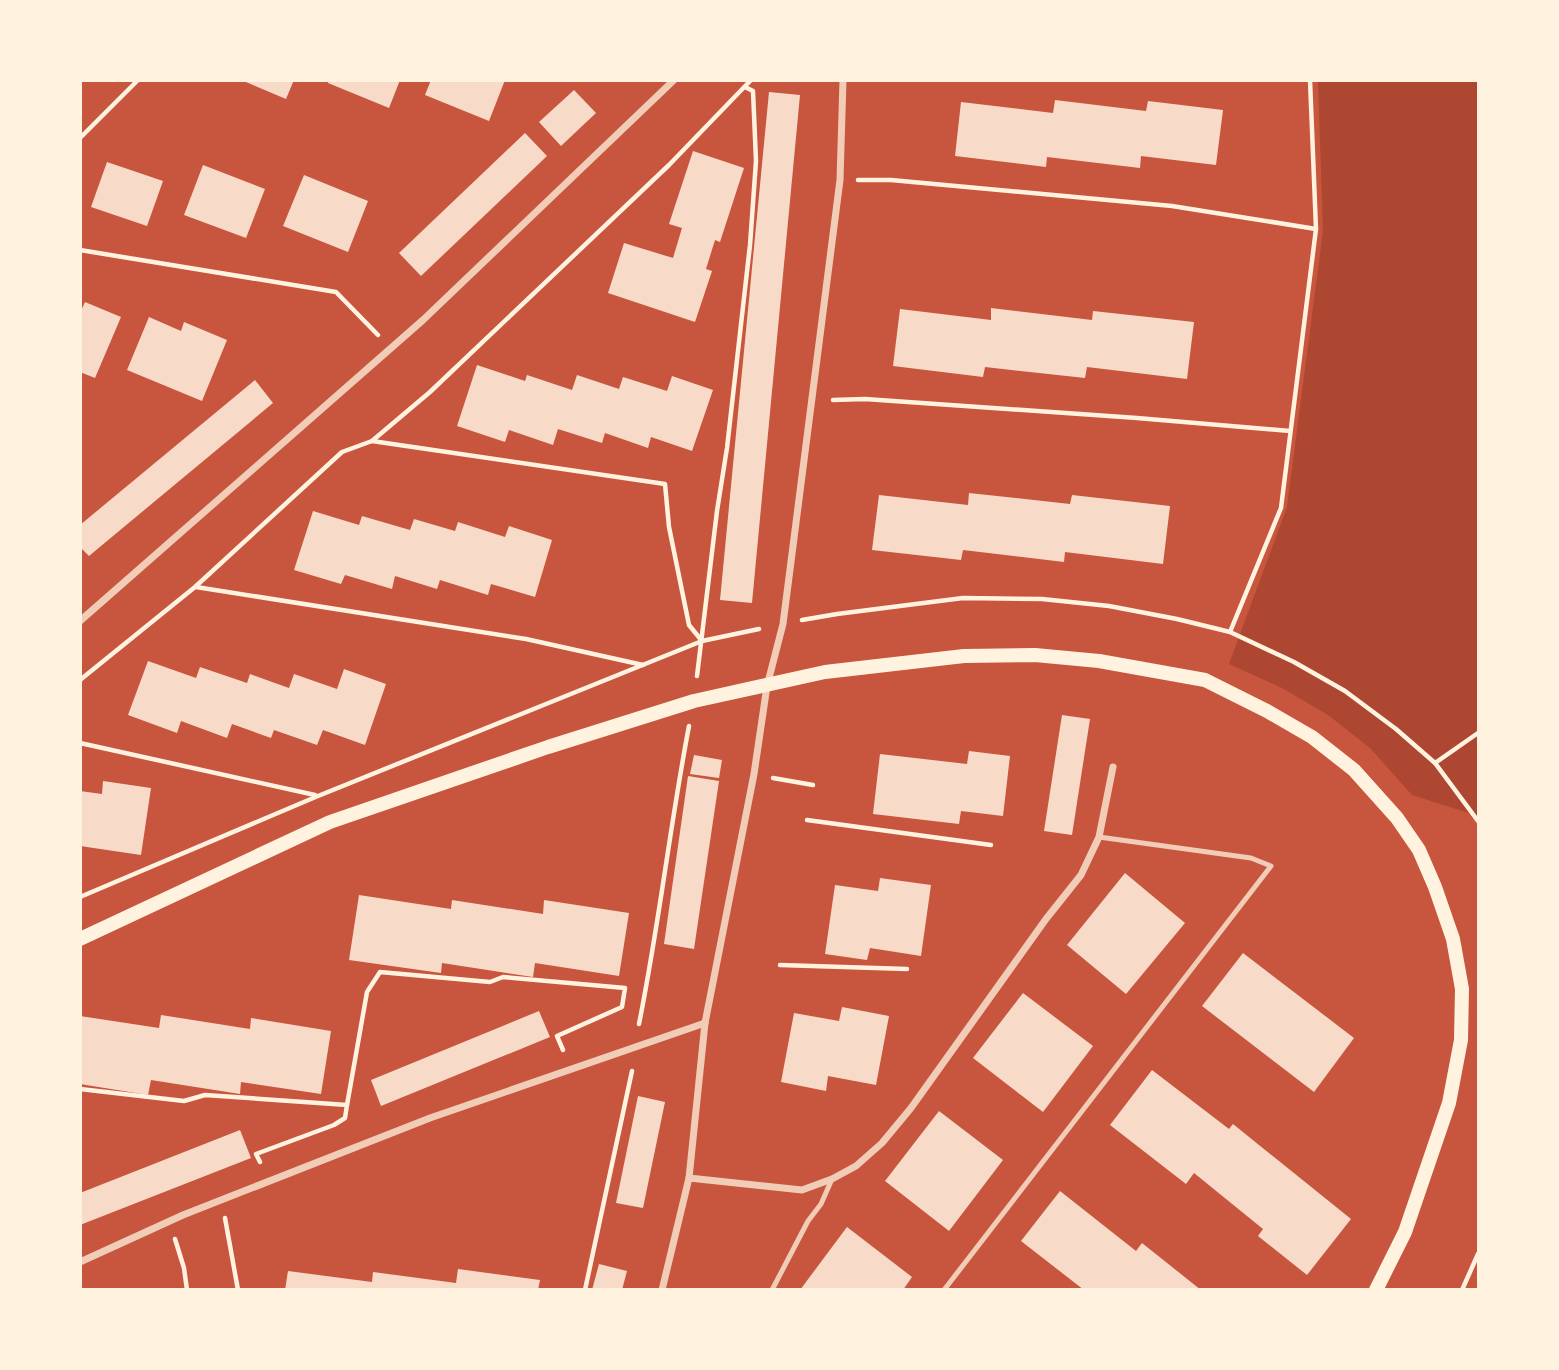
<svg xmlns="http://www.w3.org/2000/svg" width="1559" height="1370" font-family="'Source Serif 4',serif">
	<rect width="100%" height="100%" fill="#c8553d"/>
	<path fill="#ae4732" d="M1318,81h160v735l-66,-21 -42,-47 -42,-33 -46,-27 -53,-24 58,-157 36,-276z"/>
	<g fill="#f7dbc8">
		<path d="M241,80h53l-8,19z"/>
		<path d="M329,80h71l-11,28 -61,-25z"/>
		<path d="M431,80h74l-16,41 -64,-26z"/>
		<path d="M574,90l22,23 -35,33 -22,-24z"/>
		<path d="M769,92l31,3 -48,508 -32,-3z"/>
		<path d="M1055,100l91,11 2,-10 75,9 -7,55 -75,-9 -1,12 -93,-11 -1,10 -91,-11 6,-54 92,11z"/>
		<path d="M525,133l22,23 -126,120 -22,-23z"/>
		<path d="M693,151l51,17 -24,74 -5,-2 -9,29 6,2 -17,51 -87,-29 16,-50 49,15 9,-30 -13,-4z"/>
		<path d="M107,162l56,19 -16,45 -56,-19z"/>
		<path d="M203,165l62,24 -19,49 -62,-23z"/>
		<path d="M304,175l64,26 -20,51 -65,-26z"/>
		<path d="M85,302l36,15 -26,61 -15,-6v-59z"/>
		<path d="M991,308l101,12 1,-9 101,11 -7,57 -100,-12 -2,11 -100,-11 -2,10 -90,-11 7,-57 91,11z"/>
		<path d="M149,317l32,14 3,-9 43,18 -25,61 -75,-31z"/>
		<path d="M477,365l48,16 2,-6 45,15 5,-15 42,14 4,-12 44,14 5,-15 41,14 -21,61 -41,-14 -3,11 -43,-15 -3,10 -44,-14 -5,16 -44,-15 -4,12 -48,-16z"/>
		<path d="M255,380l18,23 -184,153 -9,-9v-22z"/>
		<path d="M969,493l101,11 2,-9 98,11 -7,58 -98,-12 -1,10 -101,-12 -2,10 -89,-10 7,-55 89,10z"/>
		<path d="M313,511l46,14 3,-9 48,14 4,-11 41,12 3,-9 47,15 4,-11 43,14 -17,57 -44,-13 -3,11 -48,-15 -3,9 -42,-13 -3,13 -47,-14 -4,9 -47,-14z"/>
		<path d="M148,661l48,17 4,-11 47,16 3,-9 39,14 5,-14 43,15 7,-20 42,15 -21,61 -42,-15 -6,15 -43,-15 -3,8 -39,-14 -5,14 -46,-17 -4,12 -49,-18z"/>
		<path d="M1062,715l28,4 -18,116 -28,-4z"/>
		<path d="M969,751l41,5 -7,60 -42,-5 -2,13 -86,-10 7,-60 87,10z"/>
		<path d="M694,755l28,5 -3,18 -29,-4z"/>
		<path d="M688,776l31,5 -25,168 -30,-5z"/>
		<path d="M103,781l48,7 -10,67 -61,-9v-55l22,3z"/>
		<path d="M1125,873l60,50 -59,71 -59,-49z"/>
		<path d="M880,878l51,7 -10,71 -51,-8 -3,12 -42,-6 10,-69 43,6z"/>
		<path d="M359,895l92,14 1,-9 91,14 1,-14 85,13 -10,63 -84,-13 -2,14 -91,-14 -1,10 -92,-13z"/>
		<path d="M1243,953l111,85 -40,54 -112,-86z"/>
		<path d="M1023,993l70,53 -50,66 -70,-54z"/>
		<path d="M842,1007l47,9 -13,69 -48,-9 -2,15 -45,-9 13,-69 45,8z"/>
		<path d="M539,1011l11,26 -169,69 -10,-26z"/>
		<path d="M161,1015l89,14 1,-11 80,13 -10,63 -80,-12 -1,12 -89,-14 -3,15 -68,-11v-68l79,12z"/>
		<path d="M1152,1070l77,59 4,-5 118,95 -44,56 -49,-39 5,-7 -69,-56 -8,11 -76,-59z"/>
		<path d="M638,1096l27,6 -22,106 -27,-5z"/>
		<path d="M939,1111l64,49 -54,71 -64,-50z"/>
		<path d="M240,1130l11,28 -171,67v-32z"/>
		<path d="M1060,1191l76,60 6,-8 59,47h-117l-63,-49z"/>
		<path d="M847,1227l65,50 -9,13h-103z"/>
		<path d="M599,1264l28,7 -5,19h-30z"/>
		<path d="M458,1269l82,11 -2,10h-253l3,-19 84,11 1,-10 83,11z"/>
	</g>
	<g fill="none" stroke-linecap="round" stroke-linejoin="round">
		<g stroke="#fff3e0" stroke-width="4.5">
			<path d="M80,138l58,-58"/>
			<path d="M858,180h33l281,26 144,23"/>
			<path d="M80,250l256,42 42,43"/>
			<path d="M833,400l32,-1 272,19 153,13"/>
			<path d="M372,441l293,43 4,43 20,98 13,16"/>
			<path d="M196,587l330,52 117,26"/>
			<path d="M802,620l35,-6 126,-16 79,1 67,7 68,13 53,13 64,30 51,29 51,38 39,34 43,58"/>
			<path d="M1230,632l51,-124 35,-279 -6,-149"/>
			<path d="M697,676l20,-165 10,-63 23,-203 6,-84 -3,-70 -8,-4"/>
			<path d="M80,680l115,-93 147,-135 30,-11 58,-49 239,-227 82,-85"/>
			<path d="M80,743l235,52"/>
			<path d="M1435,763l43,-30"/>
			<path d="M773,778l40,7"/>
			<path d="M807,820l184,25"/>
			<path d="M80,897l238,-101 384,-155 57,-12"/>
			<path d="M780,965l127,4"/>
			<path d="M639,1024c20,-99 31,-199 50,-298"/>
			<path d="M80,1089l104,12 21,-6 142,10 20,-113 13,-20 110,10 13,-5 122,11 -3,19 -65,29 6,14"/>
			<path d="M260,1162l-4,-8 78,-29 11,-7 2,-13"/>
			<path d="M225,1218l13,72"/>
			<path d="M175,1239l9,29 3,22"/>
			<path d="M585,1290l47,-219"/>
			<path d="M1462,1290l16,-36"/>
		</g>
		<g stroke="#f1ccb7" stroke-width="5">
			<path d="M772,1290l36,-69 13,-17 11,-25"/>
			<path d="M944,1290l327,-424 -20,-8 -152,-21"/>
		</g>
		<g stroke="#f1ccb7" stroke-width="7">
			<path d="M80,621l343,-301 251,-240"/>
			<path d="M689,1178l113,12 30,-11 24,-13 26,-23 29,-35 135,-189 35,-44 18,-38 14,-70"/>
			<path d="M80,1262l103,-47 247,-97 275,-95"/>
			<path d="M662,1290l27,-112 16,-155 49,-249 13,-88 16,-62 57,-444 3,-100"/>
		</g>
		<path stroke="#fff3e0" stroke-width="14" d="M80,939l250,-117 218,-75 146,-46 131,-29 139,-16 71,-1 64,6 106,19 62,31 45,26 42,33 43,48 22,32 16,37 18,52 9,50 -1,51 -12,63 -44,129 -29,58"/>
	</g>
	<rect width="1559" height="1370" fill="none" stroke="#fff3e0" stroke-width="164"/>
</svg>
